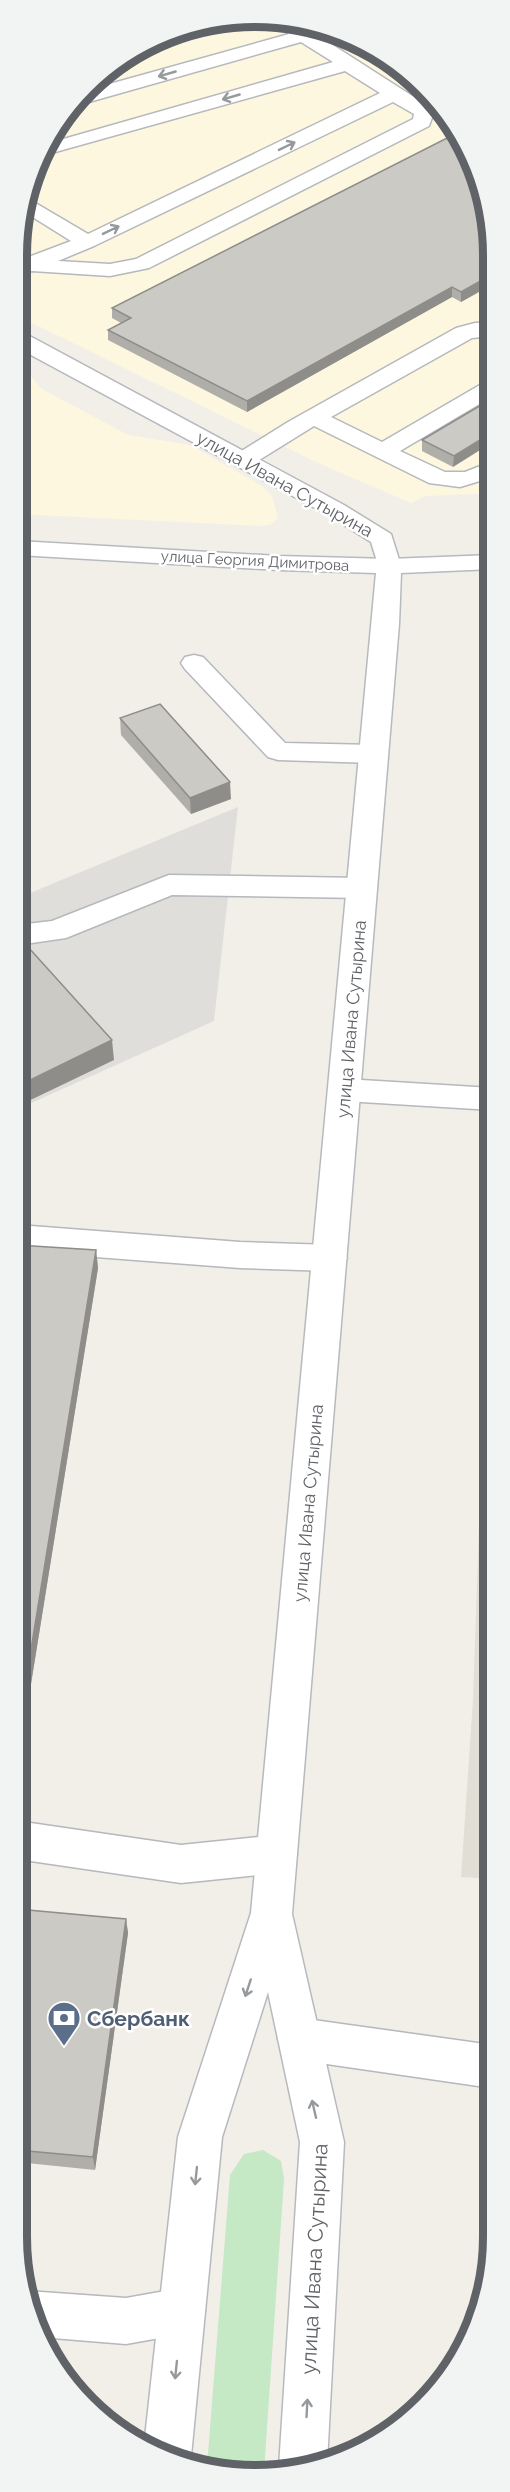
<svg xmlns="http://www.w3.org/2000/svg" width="510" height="2492" font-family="Raleway,sans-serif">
	<rect width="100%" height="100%" fill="#f1efe8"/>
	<g fill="#fef7e0">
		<path d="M286,19l74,22 64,46 51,76 18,76v254l-68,3 -14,7 -95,-41 -298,-146 1,-92 29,-88 62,-70 83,-41z"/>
		<path d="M18,362l24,27 86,46 62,10 72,41 10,10 6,22 -8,7 -11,1 -241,-12z"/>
	</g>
	<path fill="#e0deda" d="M238,807l-24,214 -196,88v-211z"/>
	<path fill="#e1ded6" d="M492,1150v729l-31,-2 12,-177z"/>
	<path fill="#c5e8c5" d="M263,2150l18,11 3,18 -20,293 -24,3 -33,-9 23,-291 14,-21z"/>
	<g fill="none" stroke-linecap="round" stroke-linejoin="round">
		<g stroke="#b5b8bc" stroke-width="3">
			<g id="service">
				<path d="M286,19l25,12 120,77 3,4 -5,14 -280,142 -39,8 -78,-5 -14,4v-14l53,-20 -48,-30 4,-13 61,36 292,-141 -35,-22 -304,85 5,-12 287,-82 -32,-20 -212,60 -11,1 10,-13 201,-56 -19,-14zM393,102l21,12 -1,5 -277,140 -26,5 -52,-3 36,-15z"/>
				<path d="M225,23l-3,4 -44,12 -6,1 -7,-2 28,-13z"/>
				<path d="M493,322v14l-21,2 -141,79 51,25 103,-60 8,-2v16l-93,55 45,21h20l28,-11v16l-33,10 -31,-4 -115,-57 -63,39 -8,2 -8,-2 -4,-5 4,-5 53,-33 168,-94 19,-5z"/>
				<path d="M194,655l9,2 82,86 89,2 10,3 3,6 -3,6 -10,3 -96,-3 -10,-3 -83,-88 -4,-6 4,-6z"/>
				<path d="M169,875l194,3 10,3 4,7 -4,7 -10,3 -191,-3 -106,43 -48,7v-20l34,-4z"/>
				<path d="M345,1079l147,9v22l-147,-9 -11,-3 -5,-8 5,-8z"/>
				<path d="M18,1225l222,17 90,3 12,4 5,9 -5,9 -12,4 -90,-3 -223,-17z"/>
				<path d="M17,1821l164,24 96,-10 14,5 6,14 -6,14 -14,5 -96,10 -164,-24z"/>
				<path d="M299,2018l193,27v43l-193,-28 -15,-6 -6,-15 6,-15z"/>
				<path d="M182,2288l16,7 7,16 -7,16 -16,7 -56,10 -86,-7 -5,-9 -8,-37 99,7z"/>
			</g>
		</g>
		<g stroke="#b5b8bc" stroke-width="3">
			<path id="tertiary" d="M18,333l8,1 318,171 47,29 10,32 -3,5 -9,2 -9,-2 -9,-29 -43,-27 -310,-167z"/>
		</g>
		<g stroke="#b6babf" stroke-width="3">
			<path id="secondary" d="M18,541l261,15 110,3 104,-4v14l-92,4 -2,51 -107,1290 52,228 -17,321 -47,7 -1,-3 21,-325 -32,-150 -46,145 -31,319 -2,5 -39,-10 -6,-4 34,-310 73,-224 125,-1340 -97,-3 -261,-15z"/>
		</g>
		<use href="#service" fill="#fff" fill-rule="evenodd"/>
		<use href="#tertiary" fill="#fff" fill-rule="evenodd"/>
		<use href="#secondary" fill="#fff" fill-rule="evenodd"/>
	</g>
	<g fill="#afaea9">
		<path d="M493,239v45l-32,18 -9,-5 -205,115 -139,-72v-10l13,-7 -9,-5v-10z"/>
		<path d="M493,398l-40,69 -31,-16v-11z"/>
		<path d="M120,718l111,81 -40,15 -70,-79z"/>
		<path d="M17,1245l79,5 2,18 -68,422 -13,-1z"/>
		<path d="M17,1909l109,10 2,14 -33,237 -78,-8z"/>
	</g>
	<g fill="#8f8d8a">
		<path d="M493,274v10l-32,18v-10z"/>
		<path d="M452,287v10l-205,115v-11z"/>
		<path d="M493,432v10l-40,25 1,-11z"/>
		<path d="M230,782l1,17 -40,15 -1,-16z"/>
		<path d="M112,1040l2,20 -96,46v-20z"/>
		<path d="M96,1250l2,18 -68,422 -3,-16z"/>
		<path d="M126,1919l2,14 -33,237 -2,-13z"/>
	</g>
	<g fill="#cccac5" stroke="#8f8d8a" stroke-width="1.5">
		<path d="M455,134l20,29 18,76v35l-32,18 -9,-5 -205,114 -139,-71 23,-12 -19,-10z"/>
		<path d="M493,398v34l-39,24 -32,-16z"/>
		<path d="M160,704l70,78 -40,16 -70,-80z"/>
		<path d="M19,937l93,103 -94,46v-148z"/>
		<path d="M17,1245l79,5 -69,424 -10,-1z"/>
		<path d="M17,1909l109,10 -33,238 -76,-7z"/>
	</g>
	<defs><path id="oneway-shaft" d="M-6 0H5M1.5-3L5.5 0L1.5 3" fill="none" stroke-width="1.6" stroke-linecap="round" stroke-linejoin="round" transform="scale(1.5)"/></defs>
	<g stroke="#979a9d">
		<use href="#oneway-shaft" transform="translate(167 74) rotate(164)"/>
		<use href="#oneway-shaft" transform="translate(231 97) rotate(164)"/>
		<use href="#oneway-shaft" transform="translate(287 146) rotate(-26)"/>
		<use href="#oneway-shaft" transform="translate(111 230) rotate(-26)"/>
		<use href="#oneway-shaft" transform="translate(248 1988) rotate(108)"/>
		<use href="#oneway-shaft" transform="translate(314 2109) rotate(-103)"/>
		<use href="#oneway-shaft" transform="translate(196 2176) rotate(96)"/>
		<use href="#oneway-shaft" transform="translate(176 2370) rotate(96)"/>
		<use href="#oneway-shaft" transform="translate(307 2408) rotate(-87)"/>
	</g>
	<defs>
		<g id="bank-pin" transform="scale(1.725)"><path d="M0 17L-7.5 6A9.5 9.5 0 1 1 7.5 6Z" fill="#5c6f8a" stroke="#fff"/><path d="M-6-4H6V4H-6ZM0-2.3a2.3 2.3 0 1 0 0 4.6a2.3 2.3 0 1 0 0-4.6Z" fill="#fff"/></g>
	</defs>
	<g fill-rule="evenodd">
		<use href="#bank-pin" x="64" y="2018"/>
	</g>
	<g text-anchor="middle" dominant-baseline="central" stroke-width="5" stroke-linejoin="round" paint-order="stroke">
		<g font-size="15" fill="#5f6368" stroke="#fff">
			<text transform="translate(255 561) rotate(3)">улица Георгия Димитрова</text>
		</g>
		<g font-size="18" fill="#5f6368" stroke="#fff">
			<text transform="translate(285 484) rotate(29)">улица Ивана Сутырина</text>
			<text transform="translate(351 1019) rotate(-85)">улица Ивана Сутырина</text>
			<text transform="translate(308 1503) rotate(-85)">улица Ивана Сутырина</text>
		</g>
		<g font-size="21" font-weight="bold" fill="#4e5e75" stroke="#fff" text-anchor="start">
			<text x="87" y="2018">Сбербанк</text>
		</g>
		<g font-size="21" fill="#5f6368" stroke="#fff">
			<text transform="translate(314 2259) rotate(-87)">улица Ивана Сутырина</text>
		</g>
	</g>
	<path d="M0 0H510V2492H0ZM255 27H255A228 228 0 0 1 483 255V2237A228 228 0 0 1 255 2465H255A228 228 0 0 1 27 2237V255A228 228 0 0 1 255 27Z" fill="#f2f3f3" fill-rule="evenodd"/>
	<path fill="none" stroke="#5f6368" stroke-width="8" d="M255 27H255A228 228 0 0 1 483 255V2237A228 228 0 0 1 255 2465H255A228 228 0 0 1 27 2237V255A228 228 0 0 1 255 27Z"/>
</svg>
